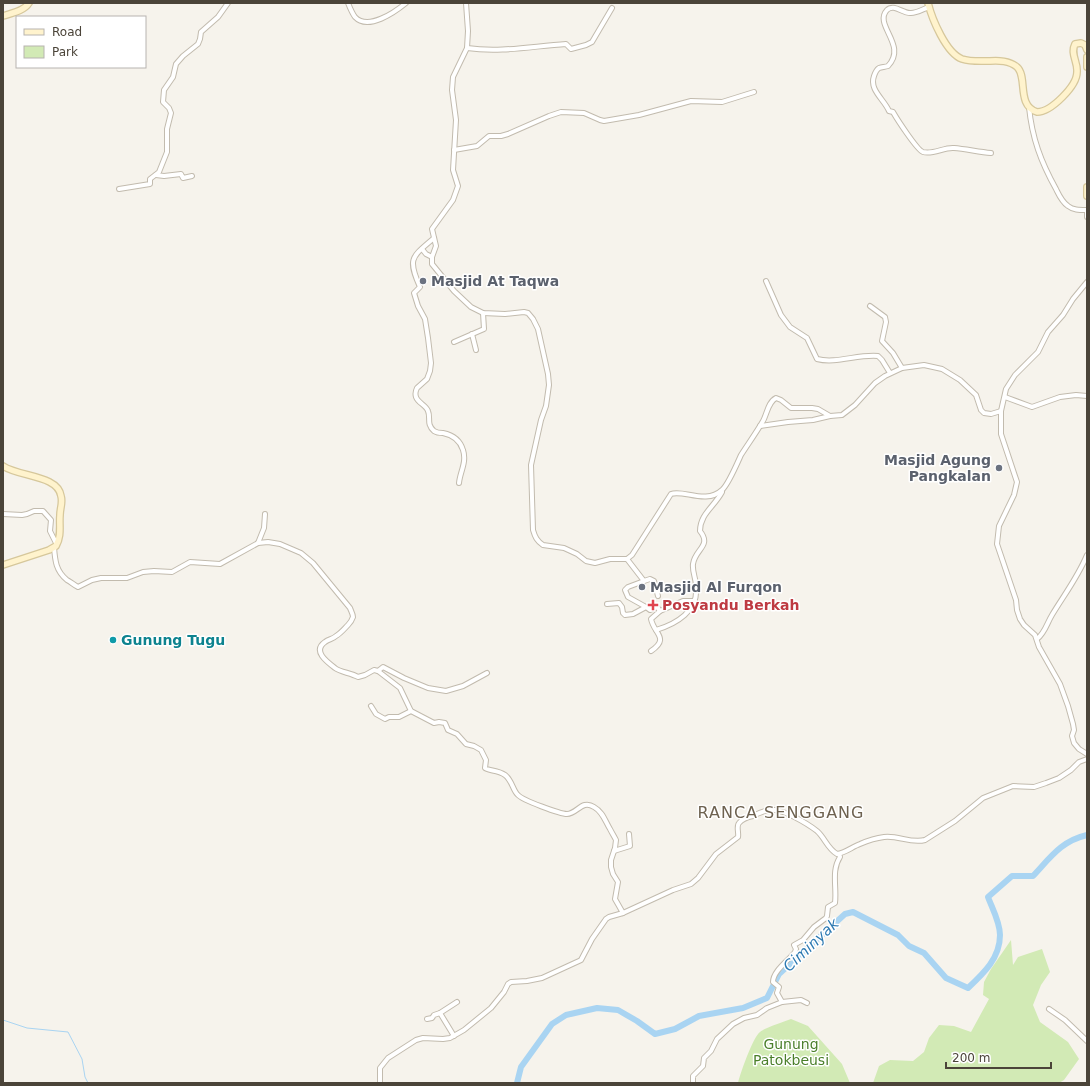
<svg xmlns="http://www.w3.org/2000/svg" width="1090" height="1086" font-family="'DejaVu Sans',sans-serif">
	<rect width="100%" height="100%" fill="#f6f3ec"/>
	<g fill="#d2eab5">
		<path d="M1011,940l2,25 5,-8 24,-8 8,23 -9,13 -8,20 7,17 28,20 11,17 -15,21 -5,3h-186l6,-17 11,-6 23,1 11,-9 5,-14 10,-13 15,1 17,6 18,-33 -6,-4 1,-13 7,-13z"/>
		<path d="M791,1019l17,7 34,38 8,19h-112c2,-9 15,-46 22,-51 4,-4 24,-10 31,-13z"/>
	</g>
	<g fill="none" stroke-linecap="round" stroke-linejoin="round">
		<path stroke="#a9d4f2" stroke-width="1" d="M3,1020l24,8 41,4 14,27 3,18 3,6"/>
		<path stroke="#a9d4f2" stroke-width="6" d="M517,1083l4,-16 31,-43 14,-9 31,-7 21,2 19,11 18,13 20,-5 24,-13 44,-8 24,-10 12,-24 66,-60 8,-2 45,23 11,11 15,7 22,25 22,10c16,-15 32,-30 32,-53 0,-13 -8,-27 -12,-38l24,-21h21c17,-18 28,-35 54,-41"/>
		<g stroke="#c2bbae" stroke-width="6">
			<g id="street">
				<path d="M348,3c2,5 4,10 7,14 13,14 40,-5 51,-14"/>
				<path d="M466,3l2,28 -1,17 -14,29 -1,13 4,30 -3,50 5,16 -5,14 -21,29 4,17 -4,11v7l22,27 17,16 12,6 22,1 19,-2 4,1 5,6 5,10 10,45 1,11 -3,21 -5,14 -10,45 2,65c2,7 4,11 10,15l21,3 13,6 9,7 9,2 15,-4h17l5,-4 39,-61c12,-5 35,11 51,-4 6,-5 15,-26 19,-35 7,-11 15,-22 22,-34 4,-7 5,-19 13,-23l5,2 10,8h21l6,1 12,7 12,-1 13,-10 20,-22 10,-7 17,-8 22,-3 18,4 18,11 16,15 5,15 3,3 7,1 10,-3"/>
				<path d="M929,7c-6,2 -12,6 -18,6 -8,1 -17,-10 -24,-3 -14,15 21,35 1,56 -3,1 -6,1 -9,2 -3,2 -4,5 -5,8 -5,14 10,23 15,35l4,1c4,7 24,38 30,40 10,3 21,-5 31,-4 12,1 25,4 37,5"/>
				<path d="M467,48c34,5 66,-2 99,-4l5,5 15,-4 6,-3 20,-34"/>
				<path d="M1029,107c3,31 12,55 27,82 3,6 6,13 12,17 5,4 11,4 18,4"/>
				<path d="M454,150l23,-4 12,-10h12l7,-2 41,-18 12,-4 23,1 16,7 4,1 35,-6 52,-14 31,1 32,-10"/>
				<path d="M156,175l8,1 17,-2 2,4 9,-2"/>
				<path d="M119,189l31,-5v-5l9,-7 8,-20v-23l4,-16 -2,-5 -6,-6 1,-12 9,-13 3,-13 7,-8 15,-12 2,-5 1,-7 17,-15 10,-14"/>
				<path d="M1087,210v7"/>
				<path d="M434,238c-22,19 -27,20 -14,49l-6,6 4,13 7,13 3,19 3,25 -1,8 -3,8 -10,9c-1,2 -2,6 -1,9 2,6 10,8 12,14 3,7 -2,13 6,20 3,2 5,2 9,2 10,2 17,7 20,17 4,12 -3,22 -4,33"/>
				<path d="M422,249l4,5 6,3"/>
				<path d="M766,281l15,34 9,12 17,11 10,21c19,5 41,-5 61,-3l4,4 8,13"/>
				<path d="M1087,282l-14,17 -10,16 -15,17 -10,20 -23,23 -9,14 -5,22v23l16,48 -3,13 -15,31 -2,18 19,56 1,10 3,9 4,6 11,10 4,12 21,37 8,22 5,18 1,6 -2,6 2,7 5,6 8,5"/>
				<path d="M870,306l15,11 1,5 -4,19 11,12 9,15"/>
				<path d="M472,334l4,16"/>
				<path d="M454,342l30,-13 -1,-16"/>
				<path d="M1005,397l27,10 28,-10 16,-2 11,1"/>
				<path d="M760,426l28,-4 25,-2 17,-4"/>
				<path d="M3,514l19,1 5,-1 7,-3h9l8,9 -1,11 7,14"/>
				<path d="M258,543l6,-15 1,-14"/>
				<path d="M54,547c1,14 2,24 13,33 4,2 7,5 11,7l14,-7 9,-2h26l16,-6 11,-1 18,1 18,-10 30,2 38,-21 10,-1 12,2 21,9 12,10 37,45c1,3 3,6 3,9 -1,3 -3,6 -5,8 -4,4 -7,8 -12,11 -3,3 -7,3 -11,6 -13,9 2,20 10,26 5,4 16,5 23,9l7,-2 9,-5 4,1 22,17 11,23 23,12 5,-1 6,1 3,7 9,4 9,10 8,2 7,4 5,10 -1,8c4,3 13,2 20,7 7,5 8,16 13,20 4,5 42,19 49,19 10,0 15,-15 27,-7 9,5 11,14 16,22 2,4 4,7 6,11l-1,8 -4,12v7l2,7 5,8 -3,17 8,14"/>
				<path d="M627,559l17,22 6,-2 4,2 4,15"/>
				<path d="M607,604l12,-1 3,4 1,6 2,2 8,-1 13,-7 -18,-10 -3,-7 3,-3 16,-6"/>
				<path d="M646,607l4,3 7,-3 3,4 -9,8c3,15 19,19 0,32"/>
				<path d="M660,611l23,-10h12"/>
				<path d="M656,630c20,-6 43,-19 40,-44 0,-7 -4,-15 -3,-22 2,-15 19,-18 7,-33 0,-17 14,-24 22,-39"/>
				<path d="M1037,639c8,-6 10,-16 15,-24 12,-20 26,-38 35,-60"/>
				<path d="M378,671l5,-4 21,11 24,10 18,3 17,-5 24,-13"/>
				<path d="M371,706l5,8 9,5 4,-2h10l12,-6"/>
				<path d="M614,851l16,-5 -1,-12"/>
				<path d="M782,1002l19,-2 6,3"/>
				<path d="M1049,1009l16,11 22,21"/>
				<path d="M427,1019l5,-1 2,-3 6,-2"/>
				<path d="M454,1036l-14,-23 17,-11"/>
				<path d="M380,1083v-15l8,-10 28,-18 7,-2 20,1 7,-1 14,-8 27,-22 13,-16 4,-8 3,-2 16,-1 15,-3 37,-17 2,-1 11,-21 14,-20 3,-2 14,-4 50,-23 18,-6 7,-6 18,-24 22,-17c1,-4 -2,-11 1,-14 3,-4 9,-6 14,-7 5,-3 11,-5 17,-6 12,-2 38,14 47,21 8,7 10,17 20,23 8,-1 15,-7 23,-10 7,-3 16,-6 24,-7 14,-2 27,7 41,3l30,-19 28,-23 30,-12 21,1 12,-4 13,-5 12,-8 8,-8 8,-3"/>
				<path d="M693,1083v-7l10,-10 1,-8 7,-7 6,-12 16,-15 11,-6 13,-3 10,-7 15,-6 -5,-9 2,-6 -6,-5c0,-11 15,-21 22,-30l1,-3 -2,-4 9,-5 11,-13 12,-9 1,-2 1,-9 7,-4c2,-16 -4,-32 5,-46l-1,-3"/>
			</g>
		</g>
		<g stroke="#d6c79b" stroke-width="8">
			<g id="secondary">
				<path d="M928,3c4,16 18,50 34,56 9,3 19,2 28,2 8,-1 20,0 27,6 11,10 -1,38 20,45 14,0 40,-26 40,-40 1,-10 -7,-18 -2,-28l6,-1 4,2 2,5"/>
				<path d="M3,16c9,-3 21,-5 26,-13"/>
				<path d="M1087,57v10"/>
				<path d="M1087,187v9"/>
				<path d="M3,466c16,11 55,9 58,30 2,7 -1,12 -1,19 -1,11 2,20 -4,31l-7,4 -46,15"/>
			</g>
		</g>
		<use href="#street" stroke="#fff" stroke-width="4"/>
		<use href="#secondary" stroke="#fff3cd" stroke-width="5.5"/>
	</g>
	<g fill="#6b7280" stroke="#fff" stroke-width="1.5">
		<circle cx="423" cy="281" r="4"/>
		<circle cx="999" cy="468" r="4"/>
		<circle cx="642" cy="587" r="4"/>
	</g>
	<path fill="#e0444e" stroke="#fff" stroke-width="1.5" d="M651 599h4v4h4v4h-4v4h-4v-4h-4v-4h4z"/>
	<circle fill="#0f9aa8" stroke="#fff" stroke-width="1.5" cx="113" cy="640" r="4"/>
	<g text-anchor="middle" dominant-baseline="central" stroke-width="3" stroke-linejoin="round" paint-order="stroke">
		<g font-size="14" font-weight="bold" fill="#5b616d" stroke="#fff" text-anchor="start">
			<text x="431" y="281">Masjid At Taqwa</text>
			<text x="991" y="460" text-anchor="end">Masjid Agung<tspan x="991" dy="16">Pangkalan</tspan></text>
			<text x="650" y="587">Masjid Al Furqon</text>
		</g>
		<g font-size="14" font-weight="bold" fill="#be3a42" stroke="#fff" text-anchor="start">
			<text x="662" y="605">Posyandu Berkah</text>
		</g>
		<g font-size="14" font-weight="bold" fill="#0d838f" stroke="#fff" text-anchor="start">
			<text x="121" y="640">Gunung Tugu</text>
		</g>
		<g font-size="14" fill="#4a7f2a" stroke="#fff">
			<text x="791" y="1044">Gunung<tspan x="791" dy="16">Patokbeusi</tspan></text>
		</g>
		<g font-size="15" font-style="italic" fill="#2e7ab2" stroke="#fff">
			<text transform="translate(811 945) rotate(-43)">Ciminyak</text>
		</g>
		<g font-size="16" letter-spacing="1" fill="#6e6250" stroke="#fff">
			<text x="781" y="812">RANCA SENGGANG</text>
		</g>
	</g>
	<rect width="1090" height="1086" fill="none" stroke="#4b4439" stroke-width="8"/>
	<rect x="16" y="16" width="130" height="52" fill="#ffffff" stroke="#b7b4b0"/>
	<rect x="24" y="29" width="20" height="6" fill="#fff3cd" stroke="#b7b4b0"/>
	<text x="52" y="36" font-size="12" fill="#4b4439">Road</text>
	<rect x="24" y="46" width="20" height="12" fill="#d2eab5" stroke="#b7b4b0"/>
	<text x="52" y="56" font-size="12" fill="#4b4439">Park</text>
	<path d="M946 1062v6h105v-6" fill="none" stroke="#4b4439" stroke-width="2"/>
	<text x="952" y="1062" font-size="12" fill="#4b4439" stroke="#ffffff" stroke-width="3" paint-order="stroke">200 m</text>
</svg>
